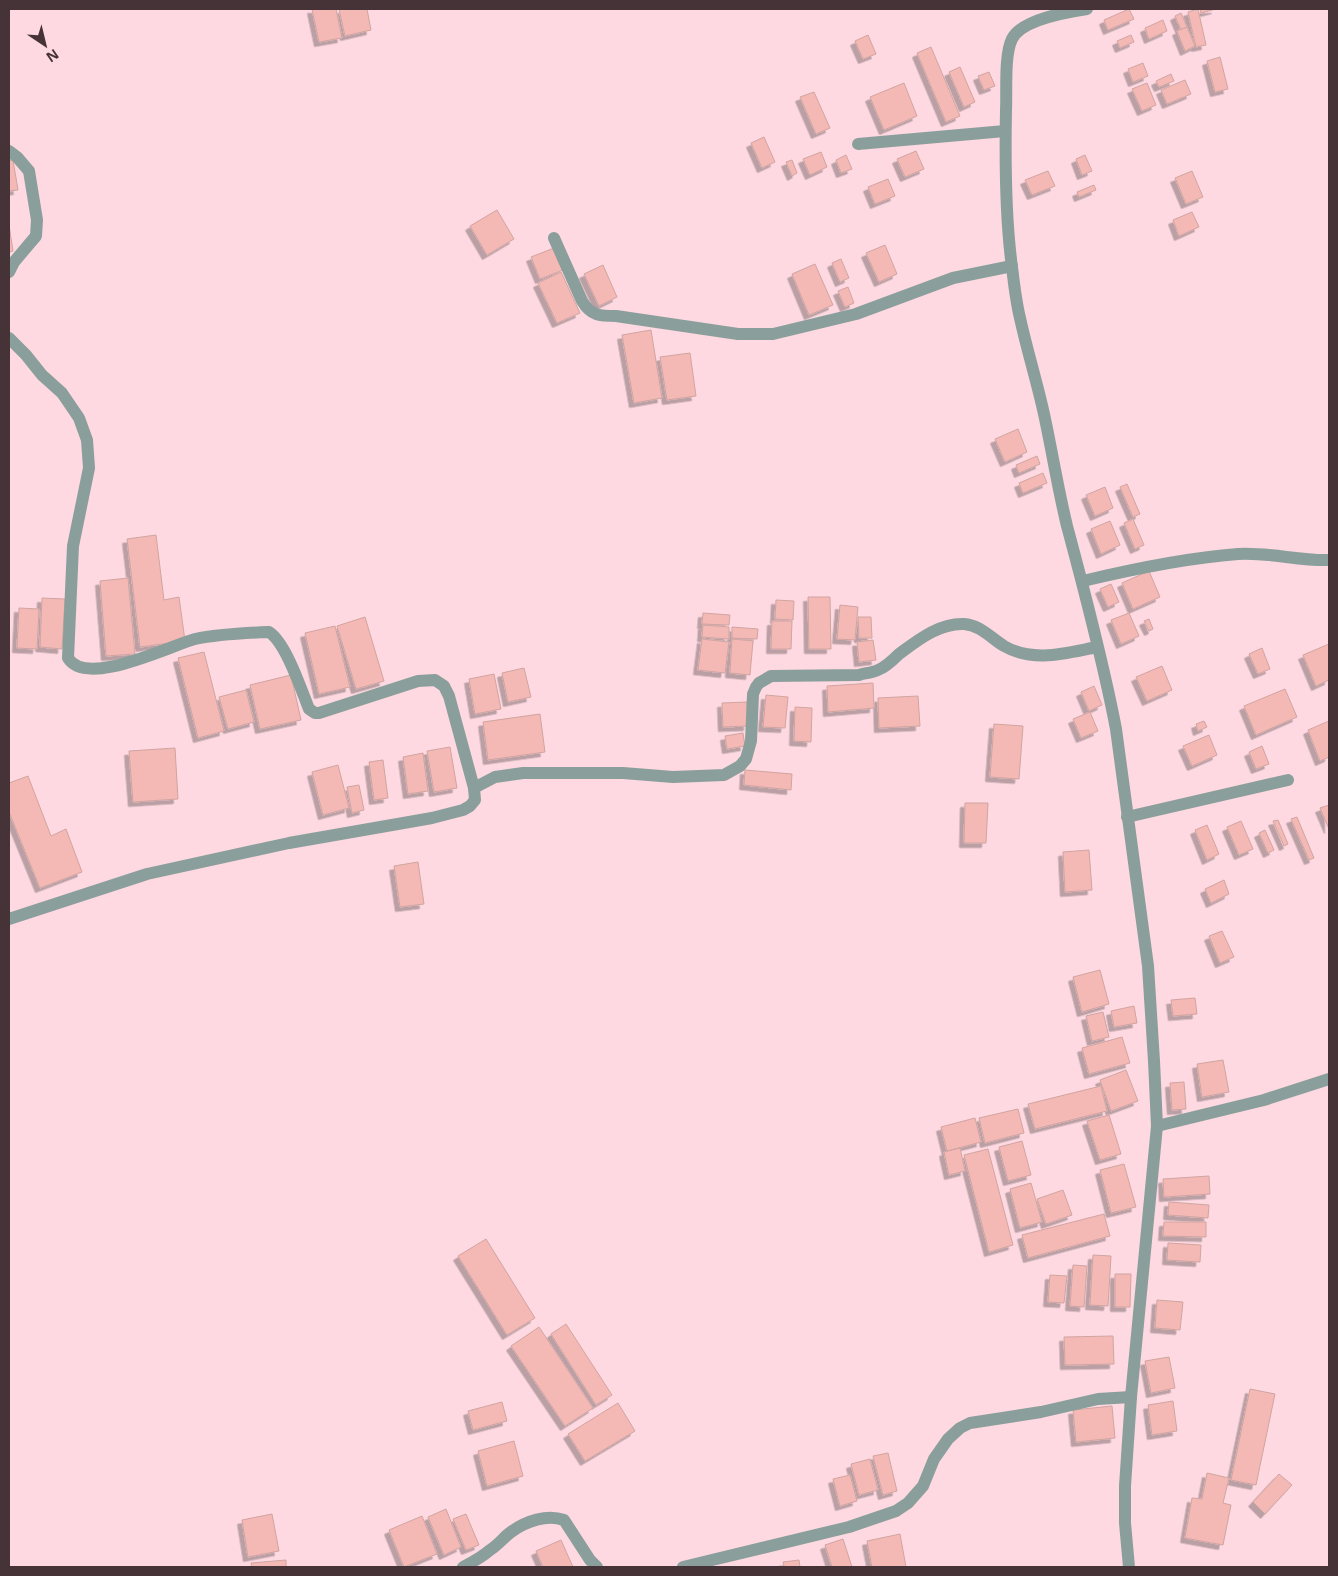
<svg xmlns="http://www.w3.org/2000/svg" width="1338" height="1576" font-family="'Noto Sans',sans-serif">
	<defs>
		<filter id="shadow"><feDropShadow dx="-4.5" dy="4.5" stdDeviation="0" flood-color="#0004"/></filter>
	</defs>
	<rect width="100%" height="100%" fill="#fed9e1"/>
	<g fill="#f4b9b5" stroke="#d0a4a1" filter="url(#shadow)">
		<path d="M312,9h24l6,29 -23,4z"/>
		<path d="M339,9h28l4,21 -26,6z"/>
		<path d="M1129,9l5,10 -26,11 -4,-10z"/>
		<path d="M1198,9l8,36 -10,2 -8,-35z"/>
		<path d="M1200,9h16l-15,4z"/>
		<path d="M1181,13l6,14 -6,3 -6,-14z"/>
		<path d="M1163,20l4,11 -18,8 -4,-11z"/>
		<path d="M1187,27l8,19 -10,5 -8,-20z"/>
		<path d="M868,35l8,19 -13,5 -8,-18z"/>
		<path d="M1131,35l3,7 -14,6 -3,-7z"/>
		<path d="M931,47l29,69 -14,6 -29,-69z"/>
		<path d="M1220,57l8,32 -13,3 -8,-31z"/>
		<path d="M1143,63l5,13 -15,6 -5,-13z"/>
		<path d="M960,67l15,35 -11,5 -15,-35z"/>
		<path d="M989,72l6,14 -11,4 -6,-14z"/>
		<path d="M1171,74l3,7 -15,6 -3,-6z"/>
		<path d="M1185,80l6,14 -24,10 -6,-14z"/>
		<path d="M904,83l13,33 -33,14 -14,-33z"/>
		<path d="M1147,83l9,22 -14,6 -10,-22z"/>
		<path d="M814,92l16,36 -14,6 -16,-37z"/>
		<path d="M764,137l11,25 -13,6 -11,-25z"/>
		<path d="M916,151l8,18 -19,8 -8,-18z"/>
		<path d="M821,152l6,15 -17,8 -7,-16z"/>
		<path d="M846,155l6,14 -11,4 -5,-13z"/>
		<path d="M1085,155l7,16 -10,4 -6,-16z"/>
		<path d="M13,160l5,30 -9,1v-30z"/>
		<path d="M792,160l5,13 -5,3 -6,-14z"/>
		<path d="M1048,171l7,15 -23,9 -7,-15z"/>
		<path d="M1192,171l11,26 -17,7 -11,-26z"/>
		<path d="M888,179l7,17 -20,8 -7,-17z"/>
		<path d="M1094,185l2,5 -17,7 -2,-5z"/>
		<path d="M497,210l17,29 -27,16 -17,-29z"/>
		<path d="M1192,212l7,15 -20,9 -6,-16z"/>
		<path d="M9,225l4,26 -4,1z"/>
		<path d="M885,245l12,29 -18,8 -13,-29z"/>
		<path d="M554,248l9,22 -23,9 -9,-22z"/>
		<path d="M841,259l8,19 -9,4 -8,-19z"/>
		<path d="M815,264l18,41 -24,10 -17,-41z"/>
		<path d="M603,265l14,32 -18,9 -15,-32z"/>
		<path d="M561,272l19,41 -23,10 -19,-40z"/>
		<path d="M848,287l6,16 -9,4 -7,-16z"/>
		<path d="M651,330l11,68 -28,5 -12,-68z"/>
		<path d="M690,353l6,43 -29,4 -7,-43z"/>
		<path d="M1018,429l9,23 -22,10 -10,-23z"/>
		<path d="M1037,456l3,8 -21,9 -3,-8z"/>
		<path d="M1043,473l4,10 -24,10 -4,-10z"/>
		<path d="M1127,484l13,30 -7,3 -13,-30z"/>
		<path d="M1105,487l8,21 -18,8 -9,-21z"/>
		<path d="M1133,519l11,26 -9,4 -11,-26z"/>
		<path d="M1110,521l10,24 -19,9 -10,-25z"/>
		<path d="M156,535l8,65 15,-3 6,44 -45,6 -13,-108z"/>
		<path d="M1149,571l11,26 -27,12 -11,-26z"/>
		<path d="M128,578l7,76 -29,2 -6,-75z"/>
		<path d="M1111,584l8,18 -11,5 -8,-18z"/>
		<path d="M808,597h22l1,52h-22z"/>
		<path d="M42,598l23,1 -3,50 -22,-2z"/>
		<path d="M776,600l18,1 -1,19 -18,-1z"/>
		<path d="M840,605l18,2 -3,33 -18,-1z"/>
		<path d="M19,608l20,1 -2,40 -20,-1z"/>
		<path d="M703,613l27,2 -1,10 -27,-1z"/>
		<path d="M1129,613l10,23 -18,8 -10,-24z"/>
		<path d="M365,617l19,64 -28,8 -19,-63z"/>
		<path d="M858,617h13l1,21h-13z"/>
		<path d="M1149,619l4,10 -4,2 -5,-10z"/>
		<path d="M772,621h20l-1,28h-20z"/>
		<path d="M703,625l26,2v12l-27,-2z"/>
		<path d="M335,626l15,61 -31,7 -14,-61z"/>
		<path d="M732,627l26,2 -1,10 -25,-1z"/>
		<path d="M702,639l27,3 -4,31 -27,-3z"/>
		<path d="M732,639l21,2 -3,34 -20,-2z"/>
		<path d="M873,640l3,20 -17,2 -2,-20z"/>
		<path d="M1329,644v36l-13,6 -13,-31z"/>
		<path d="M1262,648l8,21 -12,5 -9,-20z"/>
		<path d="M204,652l20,79 -26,7 -20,-80z"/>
		<path d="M1162,666l10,24 -25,11 -11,-24z"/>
		<path d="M524,668l7,29 -23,5 -6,-29z"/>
		<path d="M494,674l7,35 -26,5 -6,-35z"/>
		<path d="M291,675l10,45 -41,9 -10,-44z"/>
		<path d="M873,683l1,25 -46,4 -1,-26z"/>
		<path d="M1094,686l8,19 -13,6 -8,-19z"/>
		<path d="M1285,689l12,28 -41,18 -12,-29z"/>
		<path d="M246,690l8,32 -26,7 -9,-32z"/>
		<path d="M766,695l22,2 -3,31 -22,-1z"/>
		<path d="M918,696l2,30 -41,2 -1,-30z"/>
		<path d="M747,702l1,24 -25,1 -1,-24z"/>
		<path d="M795,707l17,1 -1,34 -17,-1z"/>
		<path d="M1090,712l8,19 -17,7 -8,-19z"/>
		<path d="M540,714l5,38 -57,8 -5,-38z"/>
		<path d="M1204,721l3,6 -9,4 -2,-7z"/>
		<path d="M1329,721v36l-9,4 -12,-31z"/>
		<path d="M994,724l29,2 -4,53 -29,-2z"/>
		<path d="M743,733l2,13 -18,3 -2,-13z"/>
		<path d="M1209,735l8,20 -25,11 -9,-20z"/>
		<path d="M1262,746l7,18 -13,5 -7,-17z"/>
		<path d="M450,747l7,41 -23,4 -7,-41z"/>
		<path d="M175,748l3,51 -45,3 -4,-51z"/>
		<path d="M423,753l5,38 -20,3 -5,-37z"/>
		<path d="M383,760l5,38 -14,2 -5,-38z"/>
		<path d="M338,765l11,43 -26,7 -11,-43z"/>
		<path d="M745,770l47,4 -1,16 -47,-5z"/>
		<path d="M28,776l23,60 15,-7 16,43 -42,16 -31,-76v-29z"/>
		<path d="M359,785l5,25 -12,3 -5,-26z"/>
		<path d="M965,803h23l-2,40h-22z"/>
		<path d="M1329,805v24l-9,-21z"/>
		<path d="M1297,817l17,41 -5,2 -18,-41z"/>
		<path d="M1278,820l10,24 -4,2 -11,-25z"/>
		<path d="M1241,821l12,28 -14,6 -12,-28z"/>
		<path d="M1207,825l12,29 -12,6 -12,-30z"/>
		<path d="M1265,830l9,20 -6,3 -9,-20z"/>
		<path d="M1089,850l3,40 -27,2 -2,-40z"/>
		<path d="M418,862l6,42 -24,3 -6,-41z"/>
		<path d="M1224,880l5,14 -18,9 -6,-14z"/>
		<path d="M1222,931l12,26 -14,6 -11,-27z"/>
		<path d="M1100,970l9,34 -27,8 -9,-35z"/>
		<path d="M1195,998l2,16 -24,2 -2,-16z"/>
		<path d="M1134,1006l3,17 -23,4 -3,-16z"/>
		<path d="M1103,1012l6,25 -17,4 -6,-25z"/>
		<path d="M1122,1037l8,26 -41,11 -7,-26z"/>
		<path d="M1223,1060l6,32 -27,5 -5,-33z"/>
		<path d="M1126,1070l12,31 -27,10 -11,-31z"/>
		<path d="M1184,1082l2,27 -14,1 -2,-27z"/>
		<path d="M1101,1086l6,25 -72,18 -7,-25z"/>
		<path d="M1018,1109l6,24 -39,10 -6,-25z"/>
		<path d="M1109,1115l12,39 -21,6 -13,-39z"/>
		<path d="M975,1118l6,24 -34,9 -6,-24z"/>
		<path d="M1022,1141l9,34 -23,6 -9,-34z"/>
		<path d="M960,1148l5,23 -16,4 -5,-23z"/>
		<path d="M988,1149l25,96 -24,7 -25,-97z"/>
		<path d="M1124,1164l12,43 -25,6 -11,-43z"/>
		<path d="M1209,1176l1,18 -46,3 -1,-18z"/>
		<path d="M1031,1183l11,39 -22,6 -10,-39z"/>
		<path d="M1063,1190l9,25 -26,9 -9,-25z"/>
		<path d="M1169,1202l40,3 -1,13 -40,-3z"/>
		<path d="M1104,1214l6,22 -82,22 -6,-23z"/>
		<path d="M1164,1222h42v15l-43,-1z"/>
		<path d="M486,1239l49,79 -28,17 -49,-79z"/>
		<path d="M1168,1243l33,2 -1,17 -33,-2z"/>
		<path d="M1093,1255l18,1 -3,50 -18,-1z"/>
		<path d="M1073,1265l14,1 -3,41 -14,-1z"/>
		<path d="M1115,1274h16l-1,33h-15z"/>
		<path d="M1050,1275l17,1 -3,27 -16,-1z"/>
		<path d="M1157,1300l26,2 -3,28 -25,-2z"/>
		<path d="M566,1324l46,71 -16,10 -45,-71z"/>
		<path d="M539,1327l54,81 -28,18 -54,-80z"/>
		<path d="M1113,1336l1,28 -49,1 -1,-28z"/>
		<path d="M1169,1357l6,31 -24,5 -6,-32z"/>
		<path d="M1250,1389l25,5 -19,91 -25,-5z"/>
		<path d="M1173,1401l4,30 -25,4 -4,-30z"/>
		<path d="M502,1402l5,19 -34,9 -5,-19z"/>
		<path d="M618,1403l17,28 -50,30 -17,-27z"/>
		<path d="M1112,1406l3,32 -39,4 -3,-32z"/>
		<path d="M514,1441l9,35 -36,10 -9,-35z"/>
		<path d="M888,1453l9,38 -14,4 -10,-39z"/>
		<path d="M870,1459l8,31 -19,5 -8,-31z"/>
		<path d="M1207,1473l22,5 -6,25 8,2 -8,40 -38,-7 7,-40 10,1z"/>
		<path d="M1279,1474l13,11 -27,29 -12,-12z"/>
		<path d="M850,1475l7,26 -17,5 -7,-27z"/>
		<path d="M446,1509l15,38 -17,8 -16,-38z"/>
		<path d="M272,1514l7,37 -31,6 -6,-37z"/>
		<path d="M466,1514l13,31 -13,5 -13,-31z"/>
		<path d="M422,1516l15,38 -33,13 -15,-37z"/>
		<path d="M900,1534l6,33h-34l-5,-26z"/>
		<path d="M843,1539l9,28h-20l-7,-22z"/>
		<path d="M561,1540l12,27h-30l-7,-16z"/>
		<path d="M286,1560v7h-34l-1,-4z"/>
		<path d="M799,1560l1,7h-16l-1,-5z"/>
	</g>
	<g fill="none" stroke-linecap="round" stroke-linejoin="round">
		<g stroke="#8a9f9b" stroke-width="12">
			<path d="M1087,9c-20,3 -65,10 -75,30 -8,16 -5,53 -6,71 -1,52 -1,106 6,157 2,17 4,35 8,51 7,32 17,64 24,96 8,37 14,75 23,112 18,67 36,135 49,203l32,237 6,95 3,65 -26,271 -6,89v37l4,44"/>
			<path d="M858,144l147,-13"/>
			<path d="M9,151l8,6 12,14 8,49 -1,16 -22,26 -5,10"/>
			<path d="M554,238l28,63c9,15 18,15 34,15l122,18h35l83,-20 97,-36 59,-12"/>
			<path d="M9,338l17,17 16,20 20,18 17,25 8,22 2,28 -16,78 -5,112c18,30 101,-12 127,-19 24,-5 50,-6 74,-7 17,11 32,57 40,77l6,4h4l99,-32 17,-1 9,6 5,10 25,92"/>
			<path d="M1083,581c50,-12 102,-23 155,-27 31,-2 61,7 91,6"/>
			<path d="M1127,817l161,-37"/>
			<path d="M9,919l138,-45 142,-31 143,-25 31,-8 7,-4 5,-6 -1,-12 21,-11 28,-4h100l50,4 51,-2 16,-9 6,-7 5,-18 2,-47 3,-7 3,-4 12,-7 88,-1c6,-2 13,-2 19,-5 8,-3 15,-10 21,-16 19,-14 40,-31 65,-30 16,1 27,14 40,22 29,17 62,7 93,1"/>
			<path d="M1157,1126l107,-26 65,-21"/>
			<path d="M463,1567c10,-5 19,-10 27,-17 8,-5 14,-13 21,-18 15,-11 36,-18 53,-12l26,40 7,7"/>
			<path d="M683,1567l166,-40 47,-16 12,-8 15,-17 11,-27 14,-20 12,-11 10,-5 71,-11 57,-13 33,-2"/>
		</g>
	</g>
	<rect width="1338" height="1576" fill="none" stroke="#453337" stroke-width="20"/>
	<g transform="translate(45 45) rotate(145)" stroke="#fed9e1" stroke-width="4" paint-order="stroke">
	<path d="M0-4L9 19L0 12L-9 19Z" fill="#453337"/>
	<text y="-8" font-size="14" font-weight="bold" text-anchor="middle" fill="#453337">N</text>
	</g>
</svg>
